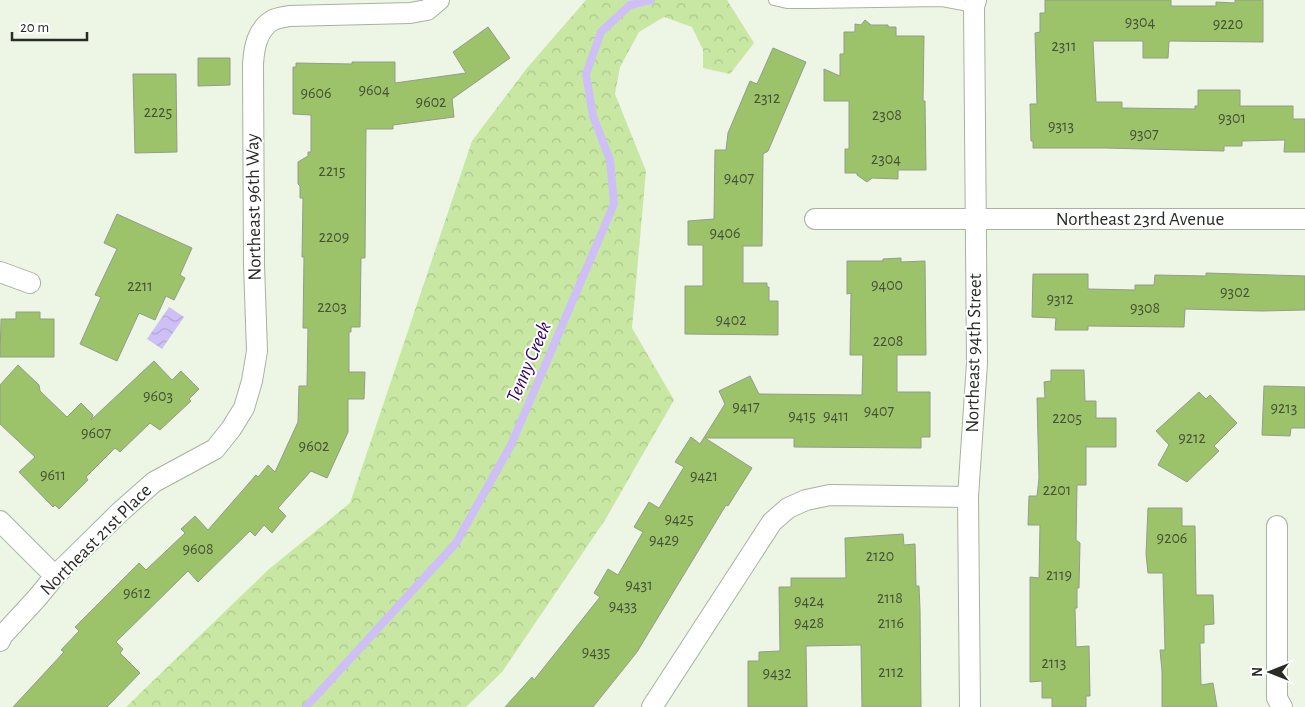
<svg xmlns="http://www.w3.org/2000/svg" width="1305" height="707" font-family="'Alegreya Sans',sans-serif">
	<defs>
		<pattern id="forest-crowns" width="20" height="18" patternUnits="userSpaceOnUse" patternTransform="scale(1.25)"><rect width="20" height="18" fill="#c8e7a3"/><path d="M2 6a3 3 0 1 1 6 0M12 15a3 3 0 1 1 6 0" fill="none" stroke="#acc68c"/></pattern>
		<pattern id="water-waves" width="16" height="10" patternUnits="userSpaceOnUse" patternTransform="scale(1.25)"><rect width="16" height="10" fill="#cec0f6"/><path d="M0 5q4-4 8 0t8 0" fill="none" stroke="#b1a5d3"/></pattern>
	</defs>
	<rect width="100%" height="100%" fill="#edf5e4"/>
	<path fill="url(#forest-crowns)" d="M586,0h141l27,43 -24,31 -27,-6v-18l-11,-23 -28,-10 -25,15 -19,35 -5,27 31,77 -14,157 42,72 -69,120 -103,152 -36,35h-340l142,-137 82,-67 122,-362 55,-73z"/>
	<path fill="url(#water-waves)" d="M169,307l15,10 -22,32 -15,-10z"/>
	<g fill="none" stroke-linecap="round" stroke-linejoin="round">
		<path stroke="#cec0f6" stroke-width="8" d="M306,707l150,-164 55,-98 103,-241 -4,-44 -17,-44 -7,-42 15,-42 29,-27 21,-5"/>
	</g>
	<g fill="#9cc369" stroke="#949c8c">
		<path d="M1045,0h126v6h45v-4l19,1v-3h28v42l-93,-1 -1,1 -1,16h-25v-17h-50l3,61h26v6l73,1v-3h3v-16h42v16h53v13h12v33h-21l1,-12 -43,1v5h-18v5l-119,-3h-72v-7h-2l-1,-37h7l-2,-71 5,-1v-19h5z"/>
		<path d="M865,20l6,5h17v2h8v9h28l-1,65h2l1,69h-28v9l-26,-1 -5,4 -10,-7v-2h-12v-24h4v-48h-25v-32l16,7v-22h4v-22h11v-8l6,1z"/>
		<path d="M488,27l22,31 -58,41 2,18 -61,8v4h-27l-1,129h-4l-1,69h-9v5h-2v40h16l-1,27h-16v33l-21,46 -16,-7 -33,37 8,8 -14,17 -8,-8 -9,11 -5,-5 -52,51 -10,-11 -72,71 7,7 -3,4 20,20 -33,34h-94l51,-55 -3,-2 18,-19 -4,-4 64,-64 7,7 39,-37 -4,-4 14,-13 13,14 48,-55 2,2 10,-12 7,7 23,-50 1,-36h8l1,-58h-5l1,-71h-2l1,-59h-3v-12l-2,-2v-22l10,-6v-4h3v-37l-18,-1v-47h3v-4l56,1v-2h43v21l71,-10 -13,-21z"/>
		<path d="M773,48l33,14 -38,89 -5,3 -1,92h-19v37h24v4h2v14h9v34l-93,-1v-48h18v-41h-15v-24l26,-2 1,-69h11l2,-17 22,-52 7,3z"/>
		<path d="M198,58h32v27l-32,1z"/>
		<path d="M133,74h43l1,78 -42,1z"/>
		<path d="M117,214l75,34 -12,27 5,3 -11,22 -8,-4 -11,24 -16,-7 -22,48 -37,-17 21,-47 -6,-2 22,-46 -13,-6z"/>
		<path d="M901,258v4l24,-1 1,94h-29v37h33v45h-9v11l-127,-1v-9h-89l47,30 -24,38 -2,-1 -89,147 -44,55h-88l27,-30 2,3 66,-83 -6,-4 14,-24 10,6 25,-43 -9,-5 15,-25 10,6 25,-41 -9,-5 16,-25 9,7 25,-40 -6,-13 31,-15 9,18 103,1 1,-40h-13l1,-62 -4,1v-33h36v-2z"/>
		<path d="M1206,273l99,3v34l-43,1 -77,-2 -1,18 -96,-1v4h-33l1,-12 -24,-1 1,-43h55v15l47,1v-5h19l1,-10 51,1z"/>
		<path d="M16,312h24v7h14v38h-54l1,-38h15z"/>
		<path d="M154,361l18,19 9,-9 18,18 -10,10 2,2 -31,29 -10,-7 -30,29 -5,-4 -29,29 2,3 -29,29 -4,-4 -2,2 -34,-35 16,-15 -35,-33v-39l18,-20 21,20 1,6 27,26 14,-14 12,12 -2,5z"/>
		<path d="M1051,370h33l1,31h11v17h20v29h-30v38h-9l-1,55 4,3 -1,45h-2v20h-2l1,39 13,-1 1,50h-4v11h-34v-9h-10v-17l-12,1v-105l9,1 1,-53h-12l1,-29h8l2,-18 -2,-80h8l-1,-16 7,-1z"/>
		<path d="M1264,386l41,1v41h-14l-1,8 -28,-1z"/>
		<path d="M1199,392l7,7 4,-4 27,28 -23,23 5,5 -32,31 -29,-17 11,-20 -13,-14z"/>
		<path d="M1148,508h34v18h13l1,69h17l1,29 -10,1v18h-4l1,42 12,-2 4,24h-55v-36l-2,-21h5l-2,-77h-15l-2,-19z"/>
		<path d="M903,534l1,11 11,-1 1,42h3l1,23 1,98h-59l-1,-62 -55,1 1,61h-59v-46h11v-9l21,-1 -1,-64h12v-9h55l-1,-40z"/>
	</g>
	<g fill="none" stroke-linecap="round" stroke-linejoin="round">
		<g stroke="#a9b1a0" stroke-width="12">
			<path id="service" d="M774,0l13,3h24l131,-2 32,6"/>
		</g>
		<g stroke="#a9b1a0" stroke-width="22">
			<g id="minor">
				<path d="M815,219h490"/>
				<path d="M0,272l30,11"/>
				<path d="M0,521l55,55"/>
				<path d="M1277,526v172l5,9"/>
				<path d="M0,641l2,-5 35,-38 18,-22 65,-64 34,-30 61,-33 16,-20 13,-21 8,-27 5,-30 -3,-86 -1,-201c1,-16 4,-35 20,-44 4,-2 11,-3 16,-4l121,-3 17,-3 12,-10"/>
				<path d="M652,707l120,-185 16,-14 18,-8 24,-5 138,2"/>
				<path d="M970,707l-2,-210 9,-134 -3,-356 2,-7"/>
			</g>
		</g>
		<use href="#service" stroke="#fff" stroke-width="10"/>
		<use href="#minor" stroke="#fff" stroke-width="20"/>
	</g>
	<g text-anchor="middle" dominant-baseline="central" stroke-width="4" stroke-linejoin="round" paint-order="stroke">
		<g font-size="16" fill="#465237">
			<text x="1140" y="22">9304</text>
			<text x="1228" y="24">9220</text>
			<text x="1064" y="46">2311</text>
			<text x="374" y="90">9604</text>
			<text x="316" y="93">9606</text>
			<text x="767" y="98">2312</text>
			<text x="431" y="102">9602</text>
			<text x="158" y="112">2225</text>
			<text x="887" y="115">2308</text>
			<text x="1232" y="118">9301</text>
			<text x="1061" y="126">9313</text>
			<text x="1144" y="134">9307</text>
			<text x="886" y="159">2304</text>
			<text x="332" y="171">2215</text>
			<text x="739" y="178">9407</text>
			<text x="725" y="233">9406</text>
			<text x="334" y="237">2209</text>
			<text x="887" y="285">9400</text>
			<text x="140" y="286">2211</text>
			<text x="1235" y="292">9302</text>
			<text x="1060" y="299">9312</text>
			<text x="332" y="307">2203</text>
			<text x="1145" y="308">9308</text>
			<text x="731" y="320">9402</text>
			<text x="888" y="341">2208</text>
			<text x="158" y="396">9603</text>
			<text x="746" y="407">9417</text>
			<text x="1284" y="408">9213</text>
			<text x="879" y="411">9407</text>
			<text x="802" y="416">9415</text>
			<text x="836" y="416">9411</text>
			<text x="1067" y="418">2205</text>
			<text x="96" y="433">9607</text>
			<text x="1192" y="438">9212</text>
			<text x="314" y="446">9602</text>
			<text x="53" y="475">9611</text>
			<text x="704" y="476">9421</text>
			<text x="1057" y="490">2201</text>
			<text x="679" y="519">9425</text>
			<text x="1172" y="538">9206</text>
			<text x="664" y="540">9429</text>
			<text x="198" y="549">9608</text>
			<text x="880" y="556">2120</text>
			<text x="1059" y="575">2119</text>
			<text x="639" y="585">9431</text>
			<text x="137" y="593">9612</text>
			<text x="890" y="598">2118</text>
			<text x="809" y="601">9424</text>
			<text x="623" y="606">9433</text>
			<text x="809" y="623">9428</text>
			<text x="891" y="623">2116</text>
			<text x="596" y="652">9435</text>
			<text x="1054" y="663">2113</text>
			<text x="891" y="672">2112</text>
			<text x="777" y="673">9432</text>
		</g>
		<g font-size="19" fill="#292c26" stroke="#fff">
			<text transform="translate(254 207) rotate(-91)">Northeast 96th Way</text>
			<text x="1140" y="219">Northeast 23rd Avenue</text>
			<text transform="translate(974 353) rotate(-89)">Northeast 94th Street</text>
			<text transform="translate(96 540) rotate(-45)">Northeast 21st Place</text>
		</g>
		<g font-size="20" font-style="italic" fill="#36016c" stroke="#fff">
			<text transform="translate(529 362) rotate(-67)">Tenny Creek</text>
		</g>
	</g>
	<g transform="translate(1270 672) rotate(270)" stroke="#ffffff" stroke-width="4" paint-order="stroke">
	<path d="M0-4L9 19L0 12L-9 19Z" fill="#292c26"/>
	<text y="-8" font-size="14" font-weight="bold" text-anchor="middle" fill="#292c26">N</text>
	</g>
	<path d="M12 32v8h75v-8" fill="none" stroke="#292c26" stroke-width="2.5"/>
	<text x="20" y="32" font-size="15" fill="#292c26" stroke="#ffffff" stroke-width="4" paint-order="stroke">20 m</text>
</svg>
